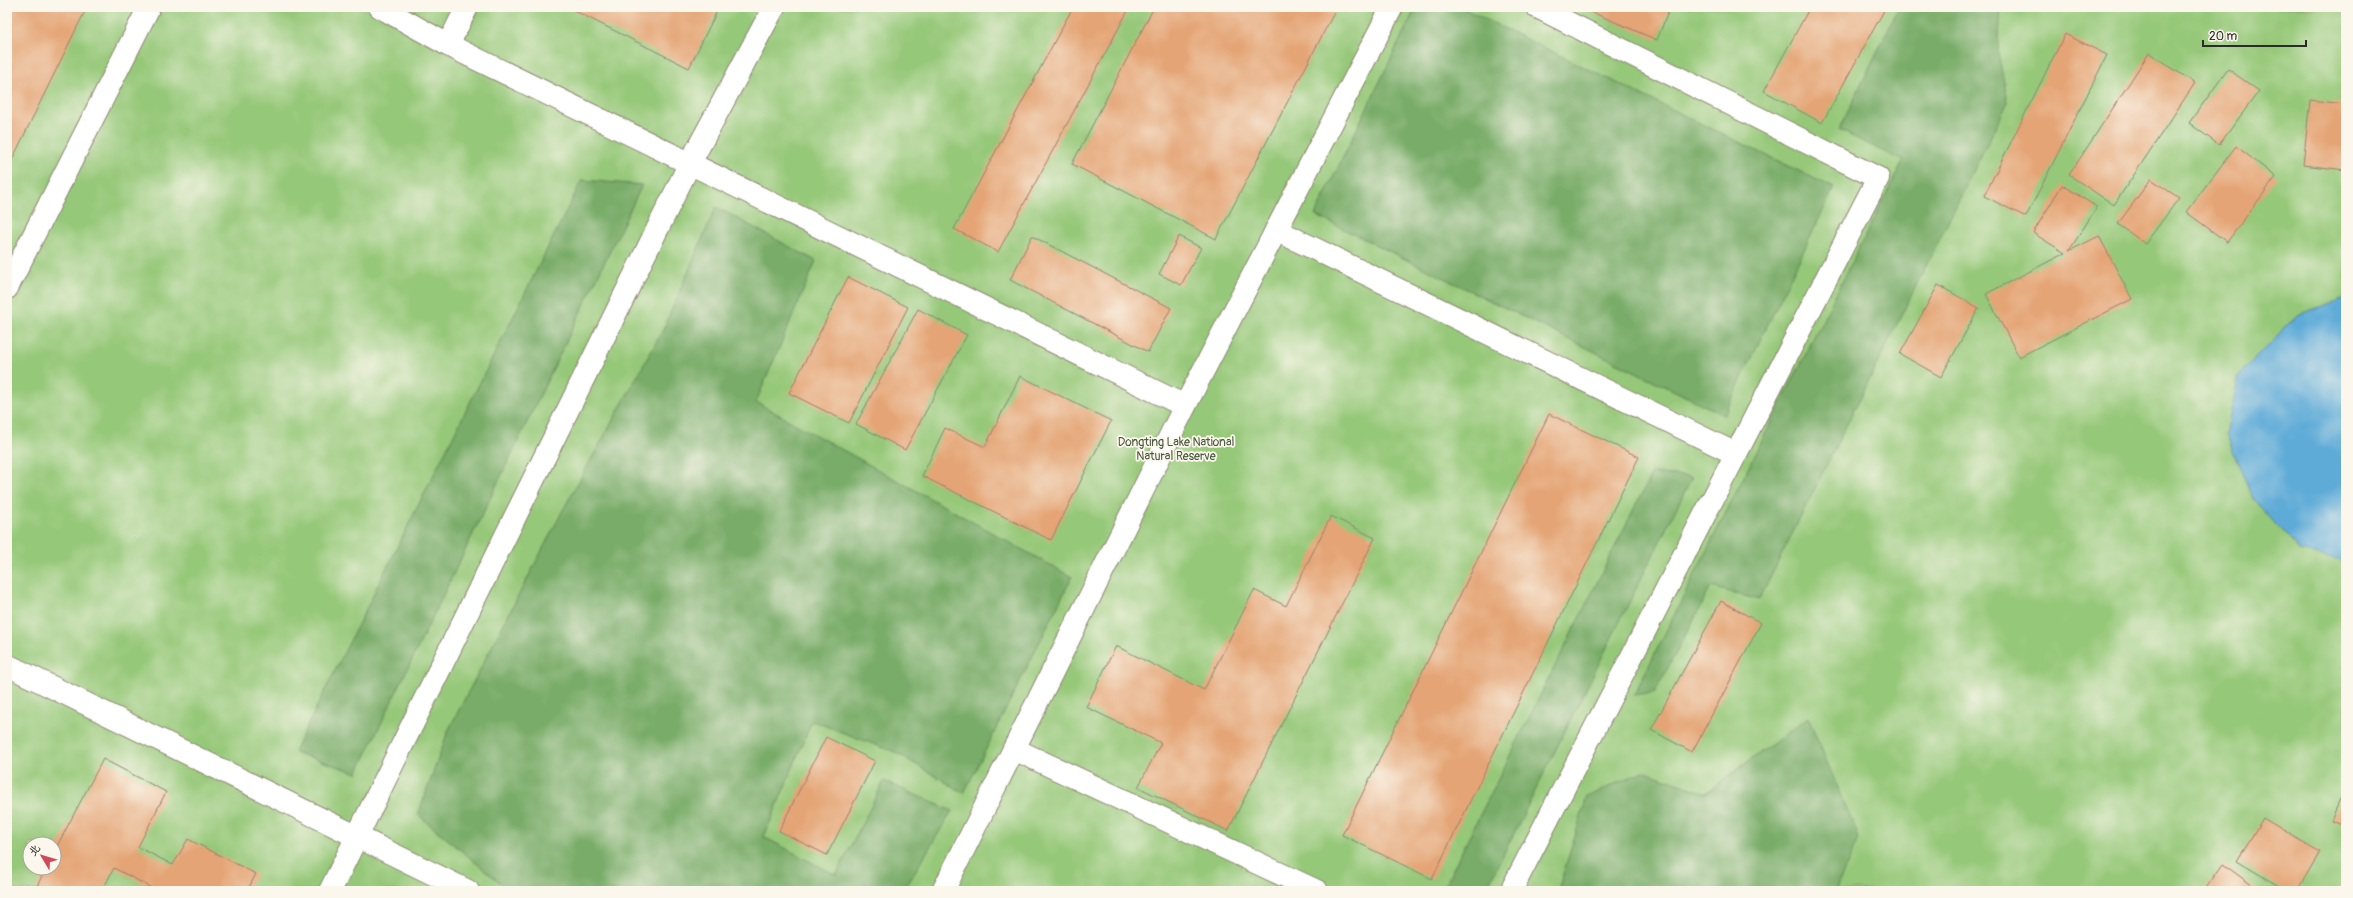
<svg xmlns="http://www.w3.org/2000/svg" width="2353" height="898" font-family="Pangolin,'LXGW WenKai TC',sans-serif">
	<rect width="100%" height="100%" fill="#fbf7ec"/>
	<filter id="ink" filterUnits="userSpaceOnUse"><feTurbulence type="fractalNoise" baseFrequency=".025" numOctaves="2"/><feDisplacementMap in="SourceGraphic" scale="8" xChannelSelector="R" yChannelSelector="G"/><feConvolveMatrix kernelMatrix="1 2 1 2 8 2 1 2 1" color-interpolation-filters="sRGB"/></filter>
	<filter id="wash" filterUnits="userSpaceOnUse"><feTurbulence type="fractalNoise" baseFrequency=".012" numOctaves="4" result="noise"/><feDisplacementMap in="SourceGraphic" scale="16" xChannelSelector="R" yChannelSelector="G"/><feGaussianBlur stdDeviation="0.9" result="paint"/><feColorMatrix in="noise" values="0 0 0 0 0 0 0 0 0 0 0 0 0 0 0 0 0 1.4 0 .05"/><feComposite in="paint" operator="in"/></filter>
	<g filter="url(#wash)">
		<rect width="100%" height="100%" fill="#efdbb9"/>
		<path fill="#95c878" stroke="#607a52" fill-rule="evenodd" d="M7,7h2339v884h-2339zM30,844h24v24h-24z"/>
		<g fill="#78ac68" stroke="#526c4a">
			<path d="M1416,7h44l374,181 -110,227 -409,-200z"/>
			<path d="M1899,7h102l-3,46 10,49 -249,498 -48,-13 -56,105 -21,3 269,-534 -64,-31z"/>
			<path d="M582,180l60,5 -285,588 -63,-21z"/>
			<path d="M716,207l100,54 -60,141 316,175 -108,216 -69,-41 -83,-31 -48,116 72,38 48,-94 68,30 -49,80h-383l-17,-6 -85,-70 30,-84 115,-221 100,-180z"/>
			<path d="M1652,473l40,4 -207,414h-43z"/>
			<path d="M1808,717l51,121 -24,53h-267l-9,-4 28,-90 56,-26 63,22z"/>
		</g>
		<path fill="#5fabd8" stroke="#456b82" d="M2346,298v263l-46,-10 -47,-52 -27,-65 13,-59 58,-60z"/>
		<g id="blocks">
			<g fill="#e4a474">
				<path d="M7,7h80l-80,163z"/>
				<path d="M567,7h152l-30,61z"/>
				<path d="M1073,7h57l-132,245 -44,-23z"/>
				<path d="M1154,7h183l-121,232 -144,-75z"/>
				<path d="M1591,7h79l-13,33 -68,-29z"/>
				<path d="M1810,7h76l-64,116 -58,-32z"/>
				<path d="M2065,34l42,21 -81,162 -42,-21z"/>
				<path d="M2149,53l46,30 -81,122 -45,-30z"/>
				<path d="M2228,69l31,22 -40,54 -30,-22z"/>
				<path d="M2310,100l36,4v66l-43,-5z"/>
				<path d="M2236,146l40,31 -49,65 -41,-30z"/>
				<path d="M2151,179l28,19 -34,46 -27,-20z"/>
				<path d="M2062,185l35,22 -28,44 30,-15 33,63 -113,58 -33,-63 79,-41 -32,-20z"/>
				<path d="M1032,236l139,72 -23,44 -138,-72z"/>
				<path d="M1179,236l22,12 -20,37 -22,-11z"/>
				<path d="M848,277l60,30 -59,116 -60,-30z"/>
				<path d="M1938,285l41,23 -38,69 -41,-23z"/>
				<path d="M918,309l49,26 -62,115 -49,-26z"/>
				<path d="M1020,376l91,45 -60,119 -129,-64 23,-48 40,19z"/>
				<path d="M1549,414l90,43 -207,422 -90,-44z"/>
				<path d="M1331,516l44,22 -147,293 -90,-44 23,-44 -75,-36 30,-61 88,44 50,-100 32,16z"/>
				<path d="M1721,601l40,22 -69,129 -41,-22z"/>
				<path d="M826,737l49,24 -48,94 -48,-24z"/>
				<path d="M103,759l63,33 -28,55 35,18 15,-26 68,35 -9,17h-99l2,-4 -36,-19 -12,23h-60l-6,-3 10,-20h8v-16z"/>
				<path d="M2344,791l2,1v34l-15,-6z"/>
				<path d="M2263,818l57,34 -23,39h-10l-50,-30z"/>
				<path d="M2223,864l37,27h-56z"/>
			</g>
		</g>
	</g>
	<g filter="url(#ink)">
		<use href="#blocks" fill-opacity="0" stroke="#8d8372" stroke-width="1"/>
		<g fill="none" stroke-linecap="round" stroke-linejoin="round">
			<g stroke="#8d8372" stroke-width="24">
				<g id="minor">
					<path d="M380,7l68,38 737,361"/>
					<path d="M448,45l19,-38"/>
					<path d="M1276,230l460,224"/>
					<path d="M7,288l142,-281"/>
					<path d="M7,665l461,226"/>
					<path d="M1014,749l303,142"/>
					<path d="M330,891l360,-728 84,-156"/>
					<path d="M943,891l242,-485 207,-399"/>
					<path d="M1511,891l367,-713 -341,-171"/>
				</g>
			</g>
			<use href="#minor" stroke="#fff" stroke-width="22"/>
		</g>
	</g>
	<g text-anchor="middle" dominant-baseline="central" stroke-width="3.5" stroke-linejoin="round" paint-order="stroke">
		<g font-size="12" fill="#4b5a42" stroke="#fbf7ec">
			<text x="1176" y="442">Dongting Lake National<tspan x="1176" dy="14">Natural Reserve</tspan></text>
		</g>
	</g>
	<rect width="2353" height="898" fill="none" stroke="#fbf7ec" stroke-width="24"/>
	<g transform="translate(42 856) rotate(308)"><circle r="19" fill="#fbf7ec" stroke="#a8a59f"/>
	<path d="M0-3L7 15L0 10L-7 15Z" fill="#d1495b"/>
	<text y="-6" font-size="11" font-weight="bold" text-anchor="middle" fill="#2b2b2b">北</text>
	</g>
	<path d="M2203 40v6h103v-6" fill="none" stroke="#2b2b2b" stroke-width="2"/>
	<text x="2209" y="40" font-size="12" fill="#2b2b2b" stroke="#fbf7ec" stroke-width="3" paint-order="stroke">20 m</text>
</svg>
